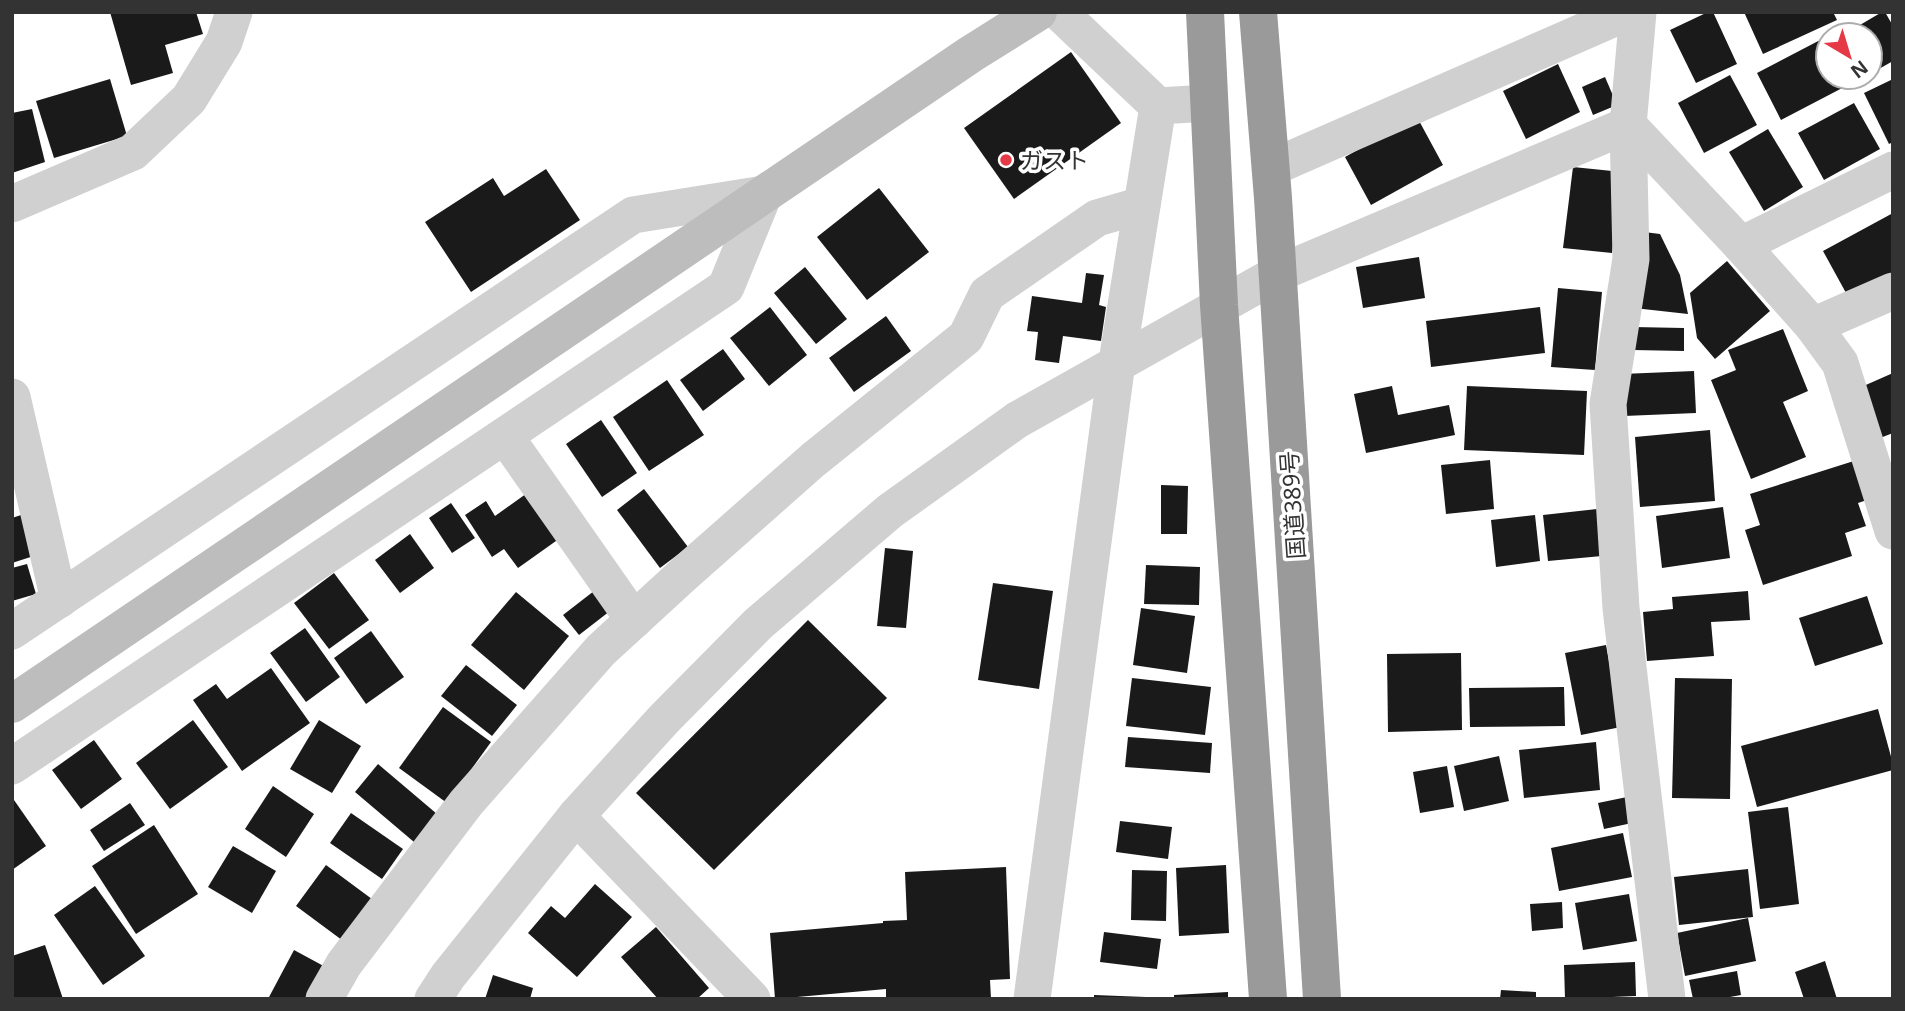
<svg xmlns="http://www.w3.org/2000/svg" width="1905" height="1011" font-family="'Noto Sans','Noto Sans JP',sans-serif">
	<rect width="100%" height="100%" fill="#fff"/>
	<g fill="#1a1a1a">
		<path d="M110,12h86l7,22 -38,11 8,28 -42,12z"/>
		<path d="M1708,12h5l24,52 -41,19 -26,-53z"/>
		<path d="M1744,12h89l4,8 -74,34z"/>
		<path d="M1882,12h3l8,14v35l-23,13v-39h-27z"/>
		<path d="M1824,38l4,9v30h16l4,8 -67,35 -24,-47z"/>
		<path d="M1071,52l50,71 -107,76 -50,-71z"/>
		<path d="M1558,64l22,48 -54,27 -23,-48z"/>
		<path d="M1730,75l27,50 -53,28 -26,-50z"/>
		<path d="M1605,77l12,28 -24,10 -11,-28z"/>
		<path d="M110,79l17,57 -73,22 -18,-57z"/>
		<path d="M1893,79v63l-4,2 -25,-51z"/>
		<path d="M1854,103l26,46 -56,31 -26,-47z"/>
		<path d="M32,109l13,53 -33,11v-60z"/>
		<path d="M1417,117l26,48 -72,40 -26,-48z"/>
		<path d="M1768,129l35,58 -39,24 -35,-59z"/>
		<path d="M1573,167l49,5 -10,81 -49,-5z"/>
		<path d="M546,169l34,51 -109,72 -46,-70 68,-44 11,18z"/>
		<path d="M879,188l50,64 -62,48 -50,-63z"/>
		<path d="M1893,213v67l-42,22 -28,-51z"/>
		<path d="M1644,232l16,2 20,41 8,39 -54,-6z"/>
		<path d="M1419,257l6,41 -62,10 -7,-41z"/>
		<path d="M1727,261l43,50 -55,48 -18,-21 -7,-45z"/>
		<path d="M805,267l42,52 -31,25 -42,-51z"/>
		<path d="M1086,273l18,2 -5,30 7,2 -5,34 -38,-5 -4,27 -24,-3 3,-28 -11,-1 5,-35 50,7z"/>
		<path d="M1558,288l44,4 -7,78 -44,-3z"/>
		<path d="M770,307l37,48 -38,31 -39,-48z"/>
		<path d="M1540,307l5,46 -114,14 -5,-46z"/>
		<path d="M886,316l25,35 -57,41 -25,-34z"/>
		<path d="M1633,327l51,1v23l-51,-1z"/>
		<path d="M1783,329l25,62 -25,11 23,55 -55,22 -40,-99 25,-10 -8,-20z"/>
		<path d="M723,349l22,30 -42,32 -23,-31z"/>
		<path d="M1694,371l2,42 -72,3 -2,-42z"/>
		<path d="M1893,373v60l-13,5 -21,-50z"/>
		<path d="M667,380l37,55 -55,36 -36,-54z"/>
		<path d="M1392,386l6,29 51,-10 6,30 -89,18 -12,-59z"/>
		<path d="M1467,386l120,5 -3,64 -120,-5z"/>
		<path d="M601,420l36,53 -35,24 -36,-53z"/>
		<path d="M1710,430l5,71 -75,6 -5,-70z"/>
		<path d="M1490,460l4,49 -48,5 -5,-49z"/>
		<path d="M1857,460l13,39 -12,4 8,23 -21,7 7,23 -89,29 -18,-55 15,-5 -10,-31z"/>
		<path d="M1161,485l27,1 -1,48h-26z"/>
		<path d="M644,489l44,58 -28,21 -43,-58z"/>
		<path d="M530,491l33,45 -45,32 -14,-19 -12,8 -27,-42 21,-14 9,15z"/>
		<path d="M451,503l24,35 -23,15 -23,-35z"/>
		<path d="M1723,507l7,51 -68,10 -6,-52z"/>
		<path d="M1597,509l5,47 -54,5 -5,-46z"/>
		<path d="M30,512l13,41 -31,10v-45z"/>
		<path d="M1535,515l5,46 -44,6 -5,-47z"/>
		<path d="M410,534l24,34 -34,25 -25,-33z"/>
		<path d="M885,548l28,3 -7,77 -29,-2z"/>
		<path d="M27,564l9,30 -24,7v-33z"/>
		<path d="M1146,565l54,2 -1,38 -55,-1z"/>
		<path d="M334,573l35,47 -40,29 -35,-46z"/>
		<path d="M993,583l60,8 -14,98 -61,-9z"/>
		<path d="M594,591l16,20 -31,24 -16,-20z"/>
		<path d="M1748,591l2,29 -39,2 3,34 -67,5 -4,-49 30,-3 -1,-12z"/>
		<path d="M516,592l53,44 -45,54 -53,-45z"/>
		<path d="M1867,596l16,48 -68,22 -16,-48z"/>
		<path d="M1141,608l54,8 -8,57 -54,-8z"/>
		<path d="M808,620l79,78 -173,172 -78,-77z"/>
		<path d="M305,628l35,49 -34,25 -36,-49z"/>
		<path d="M371,631l33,46 -38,27 -32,-46z"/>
		<path d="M1606,645l15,82 -40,8 -16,-82z"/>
		<path d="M1461,653l1,77 -74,2 -1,-78z"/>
		<path d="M466,665l51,40 -25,31 -51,-40z"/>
		<path d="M271,668l39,55 -68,48 -49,-71 23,-16 11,15z"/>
		<path d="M1132,678l79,9 -6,48 -79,-9z"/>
		<path d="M1675,678l57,1 -2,120 -58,-1z"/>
		<path d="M1564,687l1,39 -95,1 -1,-39z"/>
		<path d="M443,707l48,35 -44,61 -48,-35z"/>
		<path d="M1878,709l15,55v6l-136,37 -16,-61z"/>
		<path d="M193,720l35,47 -58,42 -34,-46z"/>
		<path d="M319,720l42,26 -29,47 -42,-24z"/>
		<path d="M1128,737l84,6 -2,30 -85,-6z"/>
		<path d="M94,740l28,39 -41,30 -29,-39z"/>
		<path d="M1596,742l4,48 -76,8 -5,-48z"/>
		<path d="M1499,756l10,45 -45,10 -10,-45z"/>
		<path d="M378,764l59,50 -23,28 -59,-50z"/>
		<path d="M1447,766l7,41 -34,6 -7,-41z"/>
		<path d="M273,786l41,28 -28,43 -41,-28z"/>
		<path d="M1627,797l5,26 -28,6 -6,-26z"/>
		<path d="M14,800l32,46 -34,24v-69z"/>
		<path d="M130,803l15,22 -41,26 -14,-21z"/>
		<path d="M1788,807l11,97 -39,5 -12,-97z"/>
		<path d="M351,813l52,36 -21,30 -52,-36z"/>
		<path d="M1120,821l52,6 -4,32 -52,-7z"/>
		<path d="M154,825l44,69 -62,40 -44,-68z"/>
		<path d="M1623,833l9,44 -73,14 -8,-43z"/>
		<path d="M233,846l43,25 -24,42 -44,-26z"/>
		<path d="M326,865l54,40 -30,41 -54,-40z"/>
		<path d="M1226,865l3,68 -50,3 -3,-68z"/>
		<path d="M1006,867l4,112 -20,1 1,19h-105v-10l-111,10 -5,-66 113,-10v-2l24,-1 -2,-48z"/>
		<path d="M1748,869l5,48 -74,8 -5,-48z"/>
		<path d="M1132,870l35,1 -1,50 -35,-1z"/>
		<path d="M595,884l37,33 -55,60 -49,-44 23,-27 14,12z"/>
		<path d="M95,886l50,70 -42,29 -49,-70z"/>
		<path d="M1629,894l8,47 -54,9 -8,-47z"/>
		<path d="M1562,902l1,26 -31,3 -2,-27z"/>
		<path d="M1748,918l8,43 -71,15 -8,-43z"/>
		<path d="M656,927l53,61 -12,11h-39l-37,-42z"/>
		<path d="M1104,932l57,7 -4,30 -57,-7z"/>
		<path d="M45,945l18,54h-51v-43z"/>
		<path d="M294,950l37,20 -16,29h-47z"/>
		<path d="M1825,961l12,38h-33l-9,-27z"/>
		<path d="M1635,962l1,34 -71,3 -1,-34z"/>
		<path d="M1737,971l4,24 -22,4h-26l-4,-19z"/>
		<path d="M493,975l40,13 -3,11h-45z"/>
		<path d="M1501,990l35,2v7h-36z"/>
		<path d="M1228,992v7h-54v-4z"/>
		<path d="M1094,995l52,2v2h-52z"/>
	</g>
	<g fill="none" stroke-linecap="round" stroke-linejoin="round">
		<g stroke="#d0d0d0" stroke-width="37">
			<path d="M1059,12l99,94"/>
			<path d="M1638,12l-10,113 3,134 -23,145 13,204 46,391"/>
			<path d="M1628,125l113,120 72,81 27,37 53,168"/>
			<path d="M1271,168l357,-156"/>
			<path d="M12,204l121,-52 56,-53 35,-57 10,-30"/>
			<path d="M1741,245l152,-75"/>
			<path d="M1813,326l80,-35"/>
			<path d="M12,397l47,203"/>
			<path d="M505,436l129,184"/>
			<path d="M12,631l621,-416 131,-21"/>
			<path d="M12,766l714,-479 38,-93"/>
			<path d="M576,816l176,183"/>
			<path d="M324,999l20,-35 122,-161 135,-153 84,-77 128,-113 153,-123 21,-43 110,-76 45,-13"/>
			<path d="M433,999l15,-23 128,-160 88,-97 94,-95 132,-113 127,-91 260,-146 351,-149"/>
			<path d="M1032,999l85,-637 41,-256 51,-3"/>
		</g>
		<path stroke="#bdbdbd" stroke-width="38" d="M12,704l959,-650 67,-42"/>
		<g stroke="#9a9a9a" stroke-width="38">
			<path d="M1205,12l14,293 49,694"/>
			<path d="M1258,12l15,186 49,801"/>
		</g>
	</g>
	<circle fill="#e63946" stroke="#fff" stroke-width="2.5" cx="1006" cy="160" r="7"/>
	<g text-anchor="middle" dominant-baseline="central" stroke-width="7" stroke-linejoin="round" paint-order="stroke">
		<g font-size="23" fill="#333" stroke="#fff" text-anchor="start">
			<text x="1020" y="160">ガスト</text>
		</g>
		<g font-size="23" fill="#333" stroke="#fff">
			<text transform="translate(1292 505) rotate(-94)">国道389号</text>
		</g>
	</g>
	<rect width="1905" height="1011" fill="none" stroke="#333333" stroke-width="28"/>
	<g transform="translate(1849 56) rotate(142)"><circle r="33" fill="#ffffff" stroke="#adadad" stroke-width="2"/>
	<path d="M0-5L12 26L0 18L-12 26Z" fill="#e63946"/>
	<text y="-10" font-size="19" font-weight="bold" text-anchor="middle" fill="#333333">N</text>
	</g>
</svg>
